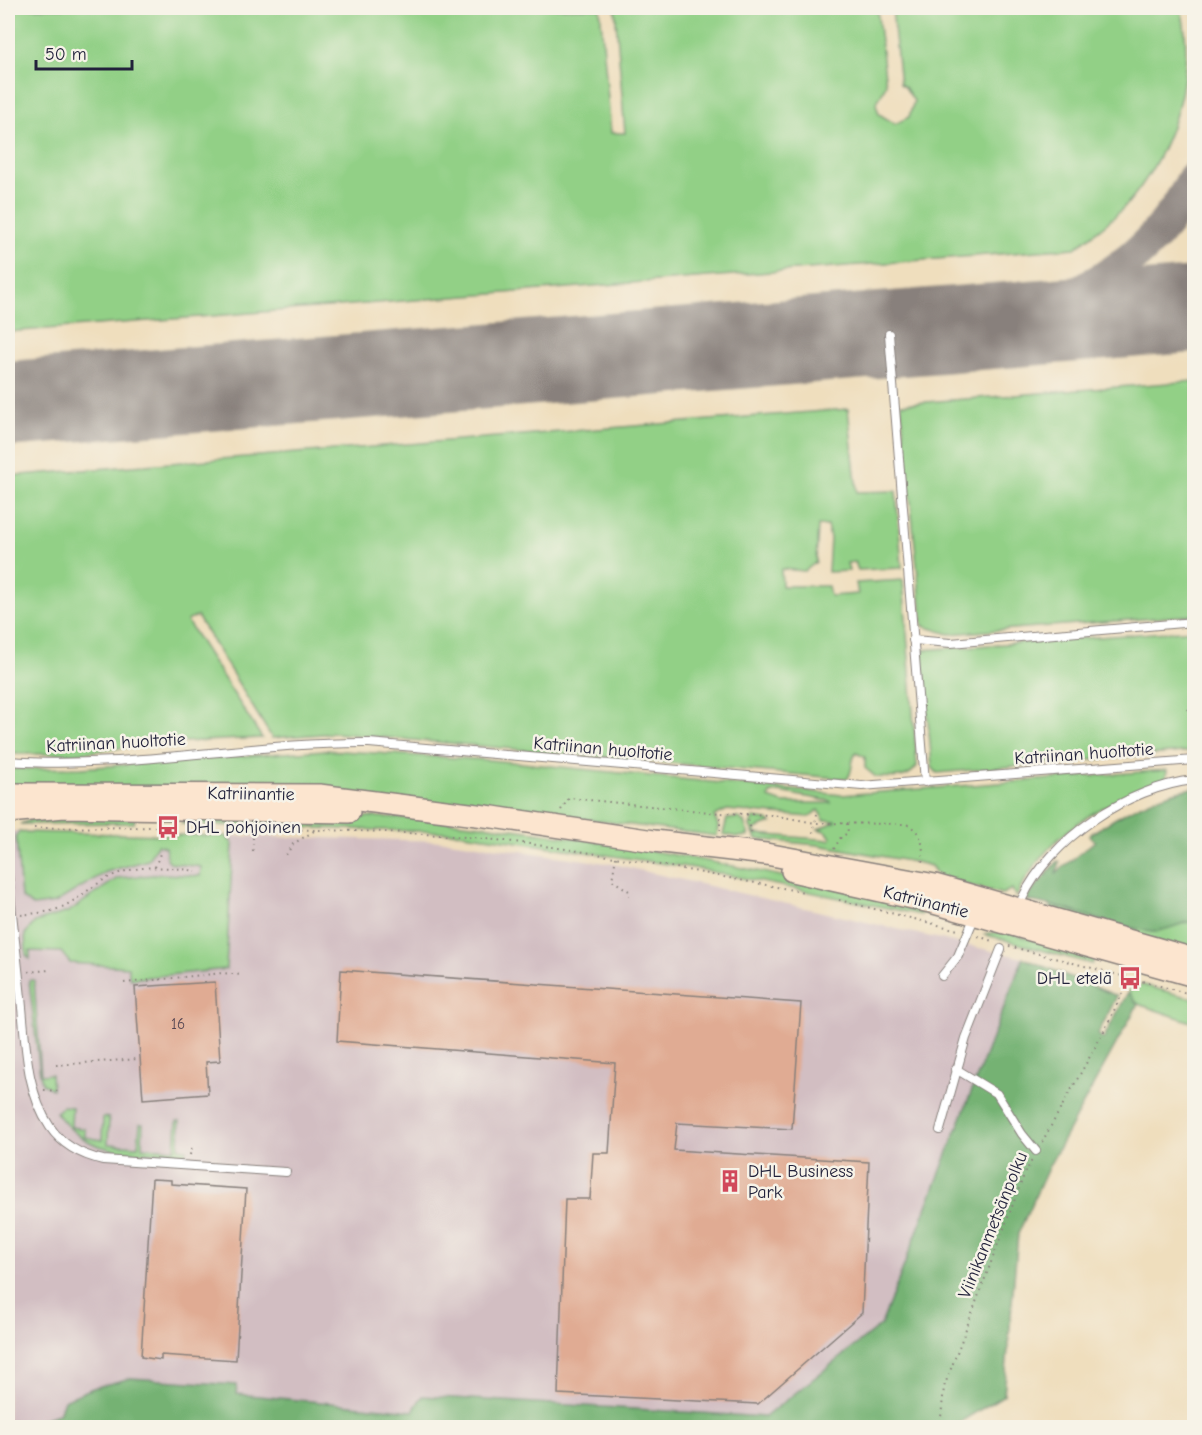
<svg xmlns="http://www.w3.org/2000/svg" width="1202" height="1435" font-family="'Comic Neue',sans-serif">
	<rect width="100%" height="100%" fill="#f7f3e8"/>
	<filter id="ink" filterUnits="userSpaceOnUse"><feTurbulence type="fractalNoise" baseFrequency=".0167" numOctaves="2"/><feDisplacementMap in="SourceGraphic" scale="12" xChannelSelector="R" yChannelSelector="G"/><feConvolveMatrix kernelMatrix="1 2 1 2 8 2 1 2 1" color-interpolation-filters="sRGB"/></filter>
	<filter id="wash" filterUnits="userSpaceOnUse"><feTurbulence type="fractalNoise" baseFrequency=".008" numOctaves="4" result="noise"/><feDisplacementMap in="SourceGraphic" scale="24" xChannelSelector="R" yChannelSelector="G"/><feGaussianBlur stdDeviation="1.35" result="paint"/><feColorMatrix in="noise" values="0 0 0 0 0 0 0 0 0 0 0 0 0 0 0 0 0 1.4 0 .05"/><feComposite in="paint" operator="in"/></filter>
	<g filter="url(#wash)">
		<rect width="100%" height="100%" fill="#efdebd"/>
		<path fill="#d2bec2" d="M8,831l441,10 164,23 410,94 -142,367 -116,92 -343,-21 -8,15 -177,-17 -1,-9 -105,-7 -38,10 -29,12 -5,14 -51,14z"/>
		<g fill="#92d086" stroke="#5a7960" stroke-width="1.5" fill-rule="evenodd">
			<path d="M8,8h592l11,125h14l-10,-125h262l9,77 -10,19 3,10 16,10 14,-7 5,-16 -9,-14 -5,-3 -8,-76h289c15,64 -7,137 -48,189 -16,20 -37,35 -58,51l-1067,84z"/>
			<path d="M1194,381v234l-245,19 -26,-8 -22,-222z"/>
			<path d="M848,409l9,83 39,-1 6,77 -44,2 -3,-8 -8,1 2,8 -21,1 2,-34 -3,-12 -9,-1 -2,37 -11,9 -24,-2 1,17h46l2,10 28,-2 -2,-11 47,-3 14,186c-9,15 -26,11 -41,11l-11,-9v-11l-9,-4c-6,8 -2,18 -9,26l-512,-46 -63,5 -75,-122 -10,5 75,117 -100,5 -89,11h-65v-278z"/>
			<path d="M1194,630v73l-5,-1 -5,7 10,25v17l-257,22 -5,-6 -10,-117z"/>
			<path d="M325,750l165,10 352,35 325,-25 -1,8c-66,28 -117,51 -150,119l-4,-8 -10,5 -62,-16 -9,-12 -11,-3 -102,-18 -62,-6 -6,-13 3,-8 14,2 4,3 -16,6v5l75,6 1,-2 -4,-6 -9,-3 19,-8 -13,-1 -6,-10 -9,7 -82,-7 -13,6 4,9 -1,11 -164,-21 -545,-30v-16l73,-1zM779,792l51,9 1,2h-48l-14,-5 1,-4z"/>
			<path d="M70,812l65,7 -1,4 -114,1 16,-6z"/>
			<path d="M264,816c60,1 122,-1 182,5 161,17 320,50 478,87l-3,7 -227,-47 -244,-36 -269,-8 5,-6z"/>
			<path d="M739,818l5,4 5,14 -12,1 -14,-3 4,-15z"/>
			<path d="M19,832l207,4 7,8 -7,125 -96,10 -2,-12 -58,-4 -9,-11 -31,-1v8l-4,-4 -1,-21 10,-12 33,-10 50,-34 46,-4 36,2 1,-9 -30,-4 -4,-4 -2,-12 -8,-2 -9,15 -42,12 -51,31 -22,3 -12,-9 -5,-61z"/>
			<path d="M1054,905l103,26 23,-9 14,-1v31l-144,-43z"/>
			<path d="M1005,931l89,28 -2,5 -109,-30z"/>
			<path d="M29,980h5l7,95 10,-1 1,15 -10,-6 -2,-9z"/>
			<path d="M1143,985l51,14v24l-56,-19 -10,-12 7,-6z"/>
			<path d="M63,1106l9,1 -1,20 14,2v8l17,3 1,-23 6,1 -1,26 30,2 2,-22h3l-1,23 33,2 2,-28h3l-1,27 8,1 -2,5c-54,-4 -95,6 -129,-42z"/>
		</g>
		<g fill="#75b273" stroke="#4c6a57" stroke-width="1.5">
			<path d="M1194,788v133c-12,1 -30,11 -40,10 -43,-3 -84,-25 -126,-30l-1,-4 31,-36 2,1 -4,11 39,-32 -6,-6c32,-21 67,-42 105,-47z"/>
			<path d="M1023,958l94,38 -19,38 5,5 25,-47 10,12 -89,162 -31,68 -14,161 -52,32 -938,1 45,-14 5,-14 29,-12 38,-10 105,7 1,9 176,17 9,-15 343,21 116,-92z"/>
		</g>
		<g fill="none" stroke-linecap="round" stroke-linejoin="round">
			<path stroke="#88807c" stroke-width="34" d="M973,328c94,-22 176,-58 221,-150"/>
			<path stroke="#88807c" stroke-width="86" d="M8,404l1186,-94"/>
		</g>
		<g id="blocks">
			<g fill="#e0ab93">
				<path d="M341,970l460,33 -9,126 -115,-6 -3,27 195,12 -7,151 -104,91 -200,-10 7,-195h25l3,-46h16l6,-90 -278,-22z"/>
				<path d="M215,982l5,79 -14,1 2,32 -65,5 -8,-112z"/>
				<path d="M152,1179l19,1v4l75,5 -10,171 -75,-5v5l-20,-3z"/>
			</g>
		</g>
	</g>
	<g filter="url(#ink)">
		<use href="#blocks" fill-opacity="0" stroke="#88807c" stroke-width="1.5"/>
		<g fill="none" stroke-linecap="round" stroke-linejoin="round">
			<g stroke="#88807c" stroke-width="10">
				<g id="lane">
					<path d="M889,334l36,448"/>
					<path d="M913,640l38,3 243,-21"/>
					<path d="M8,761c120,9 241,-19 361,-18l493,43 332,-26"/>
					<path d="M8,874c4,42 9,83 13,124 5,43 4,92 29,129 13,19 31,28 53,33l183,12"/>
					<path d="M1022,899c28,-60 106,-112 172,-119"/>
					<path d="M942,976l16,-20 17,-40"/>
					<path d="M956,1069l41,25 25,40 14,17"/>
					<path d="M940,1130l26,-92 35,-89"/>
				</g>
			</g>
			<g stroke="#88807c" stroke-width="24">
				<g id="secondary">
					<path d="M8,794l311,1 174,22 161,24 112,13 169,31 259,74"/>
					<path d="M8,812l56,-5 285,5"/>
					<path d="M792,871l138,31 264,74"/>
				</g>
			</g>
			<g stroke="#88807c" stroke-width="2" stroke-dasharray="1.5 4.5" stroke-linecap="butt">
				<path d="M1188,709l6,13"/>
				<path d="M561,810l8,-12 151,15 53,2 42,8 91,1c18,8 18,24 16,42"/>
				<path d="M747,814l5,21"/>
				<path d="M34,828l127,-1"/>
				<path d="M229,828c70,2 141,2 210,7 123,8 244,35 365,57"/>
				<path d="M720,831v-18"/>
				<path d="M813,833l4,-19"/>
				<path d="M834,849l7,-12 7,-4 -1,-10"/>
				<path d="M253,851v-22"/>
				<path d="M286,855l7,-11 21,-13"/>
				<path d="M616,857l-4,23 17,11v5"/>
				<path d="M155,867l6,-16"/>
				<path d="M839,900l119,30"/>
				<path d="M21,915c13,-2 29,-2 41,-8 18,-8 32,-24 52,-32 27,-11 54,-8 82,-4"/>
				<path d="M978,936l17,6"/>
				<path d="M1009,946l185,49"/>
				<path d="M28,972l21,-2"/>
				<path d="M124,983l99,-10 19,2"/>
				<path d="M56,1065l82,-6"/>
				<path d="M44,1090l16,1"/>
				<path d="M1042,1142l60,-107 28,-57"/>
				<path d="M190,1155l1,-6 5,-1"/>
				<path d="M940,1428l4,-41 80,-212 8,-15"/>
			</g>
			<use href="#lane" stroke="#fff" stroke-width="8"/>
			<use href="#secondary" stroke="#fce5cf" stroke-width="21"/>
		</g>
	</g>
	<defs>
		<g id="bus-bare" transform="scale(1.8)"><path d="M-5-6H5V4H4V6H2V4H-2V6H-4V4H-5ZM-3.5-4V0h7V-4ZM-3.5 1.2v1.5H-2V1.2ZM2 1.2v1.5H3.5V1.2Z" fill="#d1495b" stroke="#f7f3e8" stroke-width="2.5" paint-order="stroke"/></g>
		<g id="building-bare" transform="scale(1.8)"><path d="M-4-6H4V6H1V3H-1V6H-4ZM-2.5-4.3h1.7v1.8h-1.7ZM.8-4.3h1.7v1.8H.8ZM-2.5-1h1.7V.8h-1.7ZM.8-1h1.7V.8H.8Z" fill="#d1495b" stroke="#f7f3e8" stroke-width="2.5" paint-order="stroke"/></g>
	</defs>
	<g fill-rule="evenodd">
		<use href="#bus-bare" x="168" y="827"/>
		<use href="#bus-bare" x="1130" y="978"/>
		<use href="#building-bare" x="730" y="1181"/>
	</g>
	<g text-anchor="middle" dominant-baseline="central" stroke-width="5" stroke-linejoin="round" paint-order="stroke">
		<g font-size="15" fill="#524451">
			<text x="178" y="1024">16</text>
		</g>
		<g font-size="18" fill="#22223b" stroke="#f7f3e8">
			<text transform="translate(116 743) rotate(-3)">Katriinan huoltotie</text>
			<text transform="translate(603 749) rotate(5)">Katriinan huoltotie</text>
			<text transform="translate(1084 754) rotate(-4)">Katriinan huoltotie</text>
			<text transform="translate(251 794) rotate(1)">Katriinantie</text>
			<text transform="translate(926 902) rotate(14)">Katriinantie</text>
			<text transform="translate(993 1225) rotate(-68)">Viinikanmetsänpolku</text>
		</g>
		<g font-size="18" fill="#22223b" stroke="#f7f3e8" text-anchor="start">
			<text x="186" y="827">DHL pohjoinen</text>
			<text x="1112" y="978" text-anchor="end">DHL etelä</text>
			<text x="748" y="1171">DHL Business<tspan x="748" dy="21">Park</tspan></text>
		</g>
	</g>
	<rect width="1202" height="1435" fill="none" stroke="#f7f3e8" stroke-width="30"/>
	<path d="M36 60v9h96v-9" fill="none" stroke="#22223b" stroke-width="3"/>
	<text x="45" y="60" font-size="18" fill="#22223b" stroke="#f7f3e8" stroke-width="4.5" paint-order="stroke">50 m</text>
</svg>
